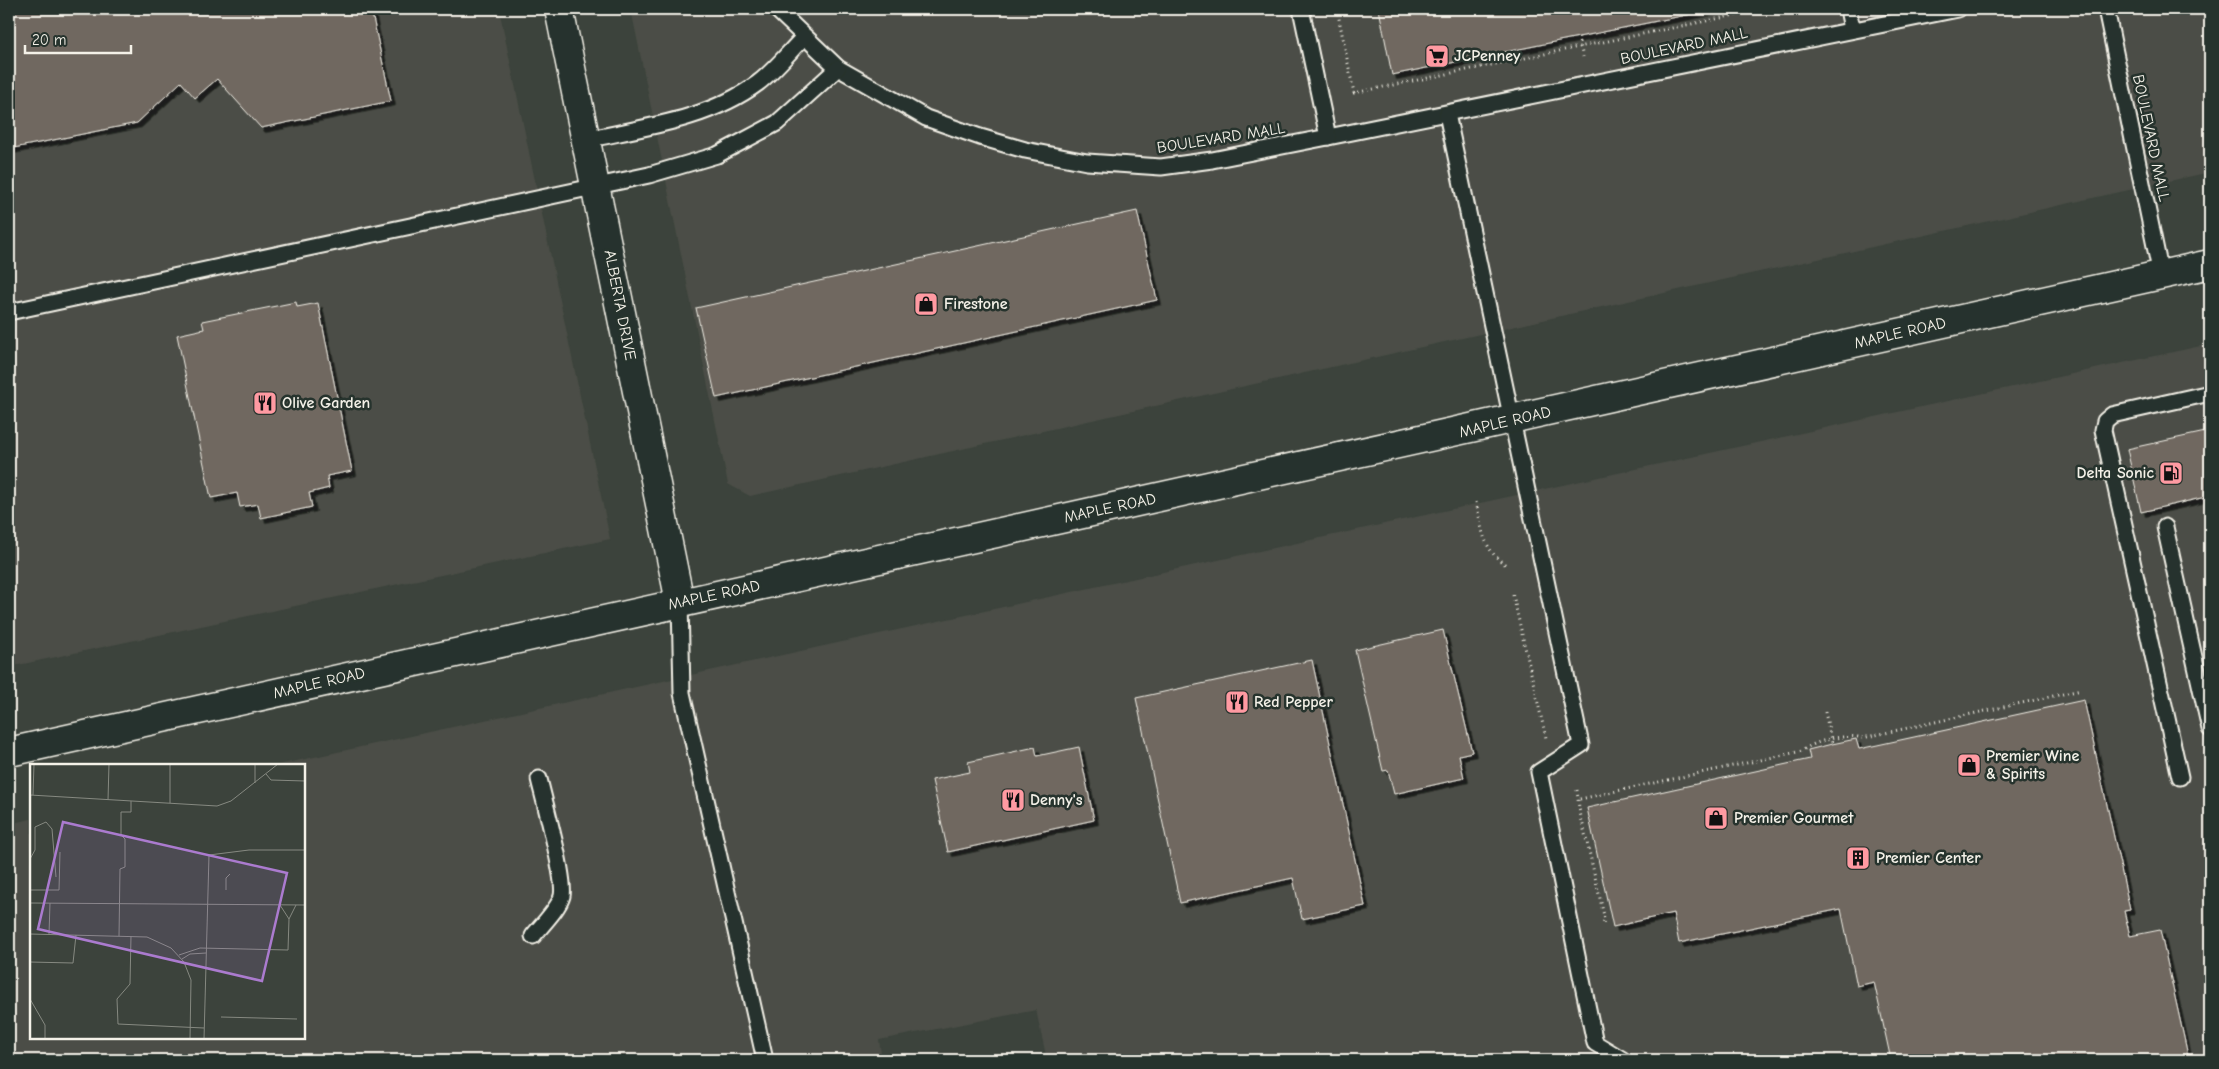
<svg xmlns="http://www.w3.org/2000/svg" width="2219" height="1069" font-family="'Comic Neue',sans-serif">
	<defs>
		<filter id="shadow"><feDropShadow dx="4.5" dy="4.5" stdDeviation="0" flood-color="#0009"/></filter>
	</defs>
	<rect width="100%" height="100%" fill="#3c433c"/>
	<filter id="ink" filterUnits="userSpaceOnUse"><feTurbulence type="fractalNoise" baseFrequency=".02" numOctaves="2"/><feDisplacementMap in="SourceGraphic" scale="10" xChannelSelector="R" yChannelSelector="G"/><feConvolveMatrix kernelMatrix="1 2 1 2 8 2 1 2 1" color-interpolation-filters="sRGB"/></filter>
	<g filter="url(#ink)">
		<g fill="#4b4e47">
			<path d="M9,9h490l111,530 -601,128z"/>
			<path d="M631,9h1579v163l-1460,324 -22,-12z"/>
			<path d="M2210,344v716h-1163l-11,-50 -157,30 3,20h-873v-236l22,-5v219h273v-273h-26z"/>
		</g>
		<g fill="#6f6760" stroke="#f4f1e8" filter="url(#shadow)">
			<path d="M9,9h362l20,92 -130,27 -44,-49 -22,19 -14,-16 -44,41 -128,26z"/>
			<path d="M1379,9h337l-324,66z"/>
			<path d="M1137,211l20,89 -441,98 -20,-90z"/>
			<path d="M296,302l1,5 21,-4 34,168 -25,5 2,12 -20,5 3,14 -51,11 -3,-14 -18,3 -3,-14 -26,5 -34,-163 27,-6 -2,-8z"/>
			<path d="M2210,431v65l-69,16 -14,-63z"/>
			<path d="M1443,630l29,122 -13,3 5,23 -70,16 -6,-24 -5,1 -28,-121z"/>
			<path d="M1312,660l53,246 -63,13 -9,-41 -113,25 -44,-205z"/>
			<path d="M2084,700l46,210 -6,1 6,25 30,-6 29,130h-298l-17,-78 -17,4 -16,-77 -162,34 -6,-30 -60,14 -26,-119 223,-49 -2,-9 24,-6 24,-5 3,10z"/>
			<path d="M1035,747l2,9 42,-9 15,73 -146,32 -16,-72 38,-8 -2,-10z"/>
		</g>
		<g fill="none" stroke-linecap="round" stroke-linejoin="round">
			<g stroke="#f4f1e8" stroke-width="19">
				<g id="lane">
					<path d="M776,9l62,59 88,50 54,19 45,13 62,12 74,5 51,-7 116,-23 630,-128"/>
					<path d="M1301,9l27,128"/>
					<path d="M1848,9l4,20"/>
					<path d="M2106,9l55,266"/>
					<path d="M1447,114l134,631 -42,27 56,271 28,17"/>
					<path d="M585,140c60,-13 123,-20 173,-57 17,-13 31,-31 46,-46"/>
					<path d="M9,312l640,-137 68,-20 60,-32 61,-55"/>
					<path d="M2165,527l45,202"/>
					<path d="M680,602l2,91 83,367"/>
					<path d="M2180,777l-77,-347 2,-9 7,-6 98,-22"/>
					<path d="M533,936c8,-10 26,-28 29,-40 4,-16 -18,-96 -23,-117"/>
				</g>
			</g>
			<g stroke="#f4f1e8" stroke-width="31">
				<g id="secondary">
					<path d="M559,9l121,593"/>
					<path d="M9,752c732,-169 1469,-319 2201,-488"/>
				</g>
			</g>
			<g stroke="#f4f1e8" stroke-width="3" stroke-dasharray="1 4" stroke-linecap="butt">
				<path d="M1337,9l17,84 411,-84"/>
				<path d="M1578,37l5,20"/>
				<path d="M1476,502c6,26 6,47 30,63"/>
				<path d="M1513,595l33,143"/>
				<path d="M1825,712l7,32"/>
				<path d="M1577,790l2,18 26,112 -4,5"/>
				<path d="M1580,799l222,-48c11,-10 46,-18 60,-13l219,-48"/>
			</g>
			<use href="#lane" stroke="#26332d" stroke-width="15"/>
			<use href="#secondary" stroke="#26332d" stroke-width="28"/>
		</g>
	</g>
	<defs>
		<g id="supermarket-square" transform="scale(1.25)"><rect x="-9" y="-9" width="18" height="18" rx="4" fill="#ff9aa2" stroke="#26332d"/><path d="M-6-5.5h2.5l.6 2H6L4.5 2H-2.5L-4.4-4H-6ZM-1.5 3.2a1.3 1.3 0 1 0 .1 0ZM3 3.2a1.3 1.3 0 1 0 .1 0Z" fill="#111"/></g>
		<g id="shop-square" transform="scale(1.25)"><rect x="-9" y="-9" width="18" height="18" rx="4" fill="#ff9aa2" stroke="#26332d"/><path d="M-5-2.5h2.3a2.7 3.5 0 0 1 5.4 0H5L5.5 6h-11ZM-1.5-2.5h3a1.5 2.3 0 0 0-3 0Z" fill="#111"/></g>
		<g id="restaurant-square" transform="scale(1.25)"><rect x="-9" y="-9" width="18" height="18" rx="4" fill="#ff9aa2" stroke="#26332d"/><path d="M-5-6h1v4h1v-4h1v4h1v-4h1v5L-1.5 .5V6h-2V.5L-5-1ZM5-6V6H3V1.5H1.5Q1.5-4 5-6Z" fill="#111"/></g>
		<g id="fuel-square" transform="scale(1.25)"><rect x="-9" y="-9" width="18" height="18" rx="4" fill="#ff9aa2" stroke="#26332d"/><path d="M-5.5-6h7V0h2V4h1.3V-2.5L3-4.5l.8-.8L6-3V5H2.5V1h-1V6h-7ZM-4.2-4.7v3.2H.2V-4.7Z" fill="#111"/></g>
		<g id="building-square" transform="scale(1.25)"><rect x="-9" y="-9" width="18" height="18" rx="4" fill="#ff9aa2" stroke="#26332d"/><path d="M-4-6H4V6H1V3H-1V6H-4ZM-2.5-4.3h1.7v1.8h-1.7ZM.8-4.3h1.7v1.8H.8ZM-2.5-1h1.7V.8h-1.7ZM.8-1h1.7V.8H.8Z" fill="#111"/></g>
	</defs>
	<g fill-rule="evenodd">
		<use href="#supermarket-square" x="1437" y="56"/>
		<use href="#shop-square" x="926" y="304"/>
		<use href="#restaurant-square" x="265" y="403"/>
		<use href="#fuel-square" x="2171" y="473"/>
		<use href="#restaurant-square" x="1237" y="702"/>
		<use href="#shop-square" x="1969" y="765"/>
		<use href="#restaurant-square" x="1013" y="800"/>
		<use href="#shop-square" x="1716" y="818"/>
		<use href="#building-square" x="1858" y="858"/>
	</g>
	<g text-anchor="middle" dominant-baseline="central" stroke-width="5" stroke-linejoin="round" paint-order="stroke">
		<g font-size="16" fill="#f4f1e8" stroke="#26332d">
			<text transform="translate(1684 46) rotate(-12)">BOULEVARD MALL</text>
			<text transform="translate(1221 138) rotate(-9)">BOULEVARD MALL</text>
			<text transform="translate(2151 138) rotate(78)">BOULEVARD MALL</text>
			<text transform="translate(620 305) rotate(79)">ALBERTA DRIVE</text>
			<text transform="translate(1900 333) rotate(-13)">MAPLE ROAD</text>
			<text transform="translate(1505 422) rotate(-13)">MAPLE ROAD</text>
			<text transform="translate(1110 508) rotate(-12)">MAPLE ROAD</text>
			<text transform="translate(714 595) rotate(-12)">MAPLE ROAD</text>
			<text transform="translate(319 683) rotate(-13)">MAPLE ROAD</text>
		</g>
		<g font-size="16" font-weight="bold" fill="#f4f1e8" stroke="#26332d" text-anchor="start">
			<text x="1454" y="56">JCPenney</text>
			<text x="944" y="304">Firestone</text>
			<text x="282" y="403">Olive Garden</text>
			<text x="2154" y="473" text-anchor="end">Delta Sonic</text>
			<text x="1254" y="702">Red Pepper</text>
			<text x="1986" y="756">Premier Wine<tspan x="1986" dy="18">&amp; Spirits</tspan></text>
			<text x="1030" y="800">Denny's</text>
			<text x="1734" y="818">Premier Gourmet</text>
			<text x="1876" y="858">Premier Center</text>
		</g>
	</g>
	<g transform="translate(30 764)">
		<rect width="275" height="275" fill="#3c433c"/>
		<path fill="none" stroke="#868981" stroke-width="1" d="M236,10l5,6 34,1M225,19v-19M0,31l187,11 14,-5 47,-37M3,31l1,-31M78,36l1,-36M140,39v-39M0,95l5,-9v-23l11,-5 6,7 4,48M0,126h29l1,-38M196,126v-12l4,-4M0,139l275,2M250,141l9,14M0,170l117,3 24,11 13,14 7,18 -1,59M19,170l1,-31M89,172l1,-67 5,-2v-28l-4,-4v-23h10v-11M101,172l-1,48 -13,15 1,25 86,4M149,191l21,-7 88,2 1,-31 7,-14M152,195l8,-5 16,-1M0,198l43,1 3,-28M0,235l15,26v14M191,253l76,2M174,275l5,-184 40,-5h56"/>
		<path fill="#ab7bcf" fill-opacity="0.15" stroke="#ab7bcf" stroke-width="2.5" d="M33,58l224,51 -25,108 -224,-52z"/>
		<rect width="275" height="275" fill="none" stroke="#f4f1e8" stroke-width="2.5"/>
	</g>
	<rect width="2219" height="1069" fill="none" stroke="#26332d" stroke-width="30"/>
	<rect x="15" y="15" width="2189" height="1039" fill="none" stroke="#f4f1e8" stroke-width="2" filter="url(#ink)"/>
	<path d="M25 45v8h106v-8" fill="none" stroke="#f4f1e8" stroke-width="2.5"/>
	<text x="32" y="45" font-size="15" fill="#f4f1e8" stroke="#26332d" stroke-width="4" paint-order="stroke">20 m</text>
</svg>
